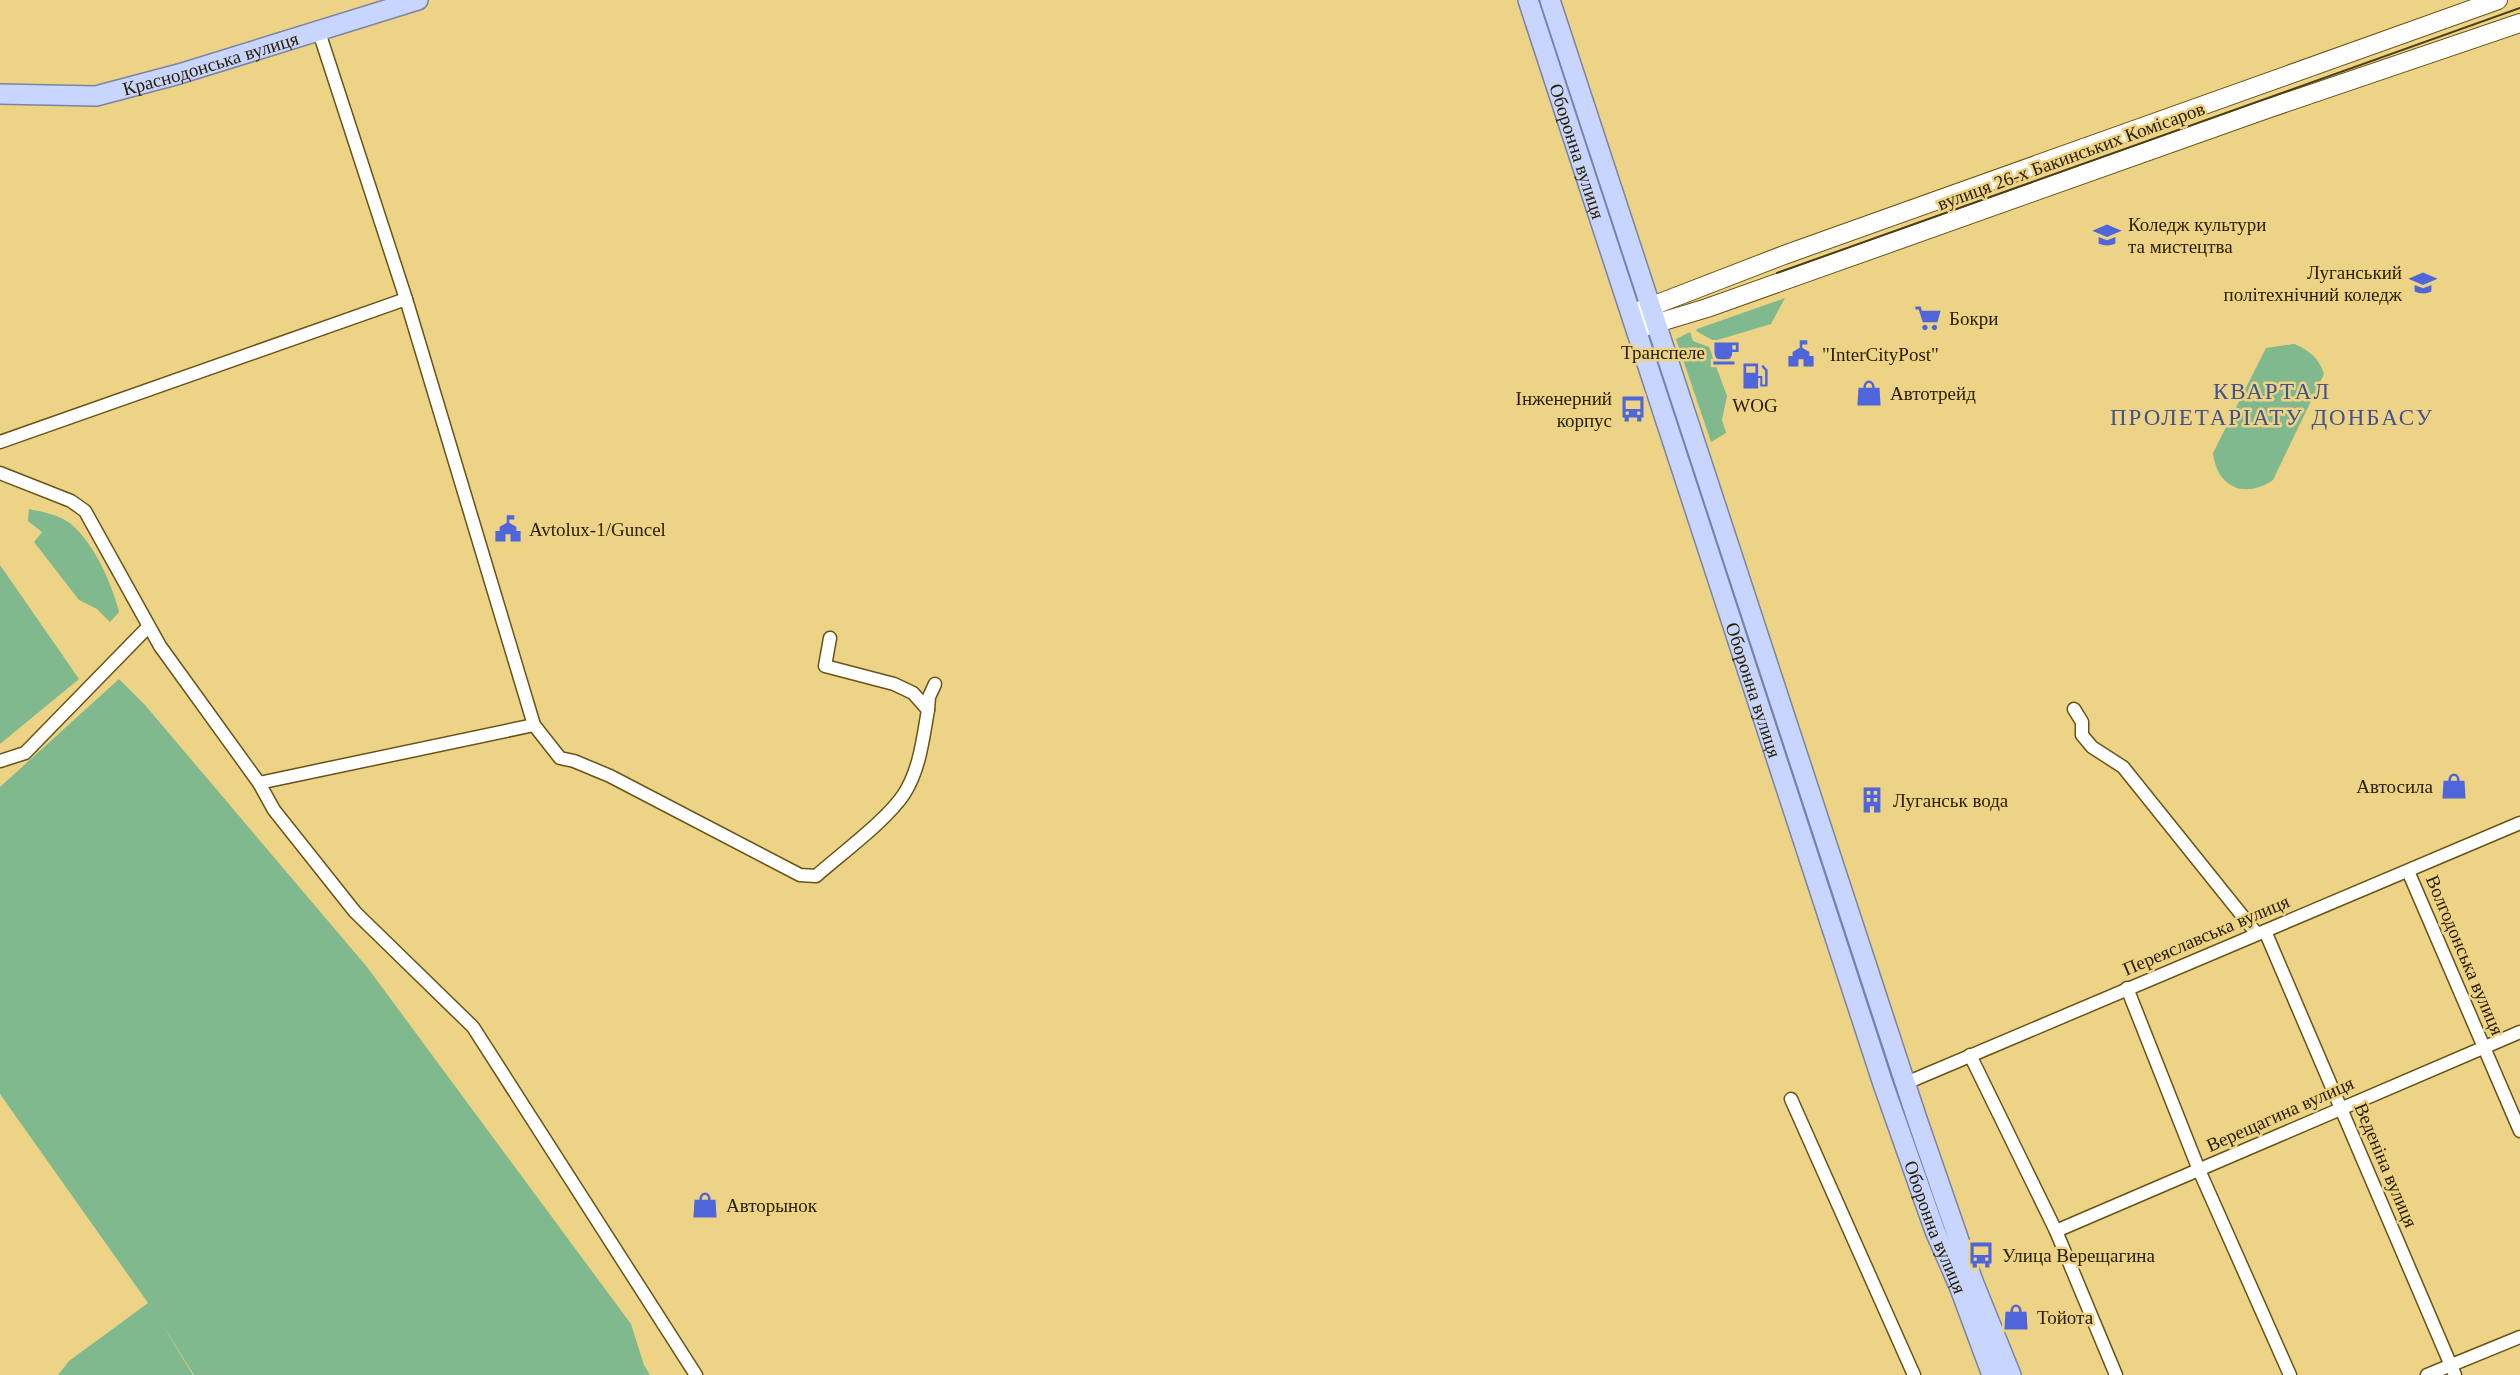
<svg xmlns="http://www.w3.org/2000/svg" width="2520" height="1375" font-family="'Times New Roman',serif">
	<rect width="100%" height="100%" fill="#edd385"/>
	<g fill="#80b98d">
		<path d="M1785,298l-14,26 -57,17 -18,-10 1,-2z"/>
		<path d="M1690,332l3,9 16,6 18,49 -5,24 4,13 -15,9 -35,-103z"/>
		<path d="M2294,344c15,6 25,14 30,30l-51,106c-28,19 -56,8 -60,-27l53,-105z"/>
		<path d="M29,509c14,3 31,6 42,15 24,21 40,58 48,88l-9,10 -13,-13 -18,-9 -45,-58 8,-10 -14,-11z"/>
		<path d="M0,565l79,114 -79,65z"/>
		<path d="M119,679l26,26 222,262 264,357 13,41 6,10h-456l-35,-56 34,56h-135l11,-14 79,-58 -148,-209v-307z"/>
	</g>
	<g fill="none" stroke-linecap="round" stroke-linejoin="round">
		<g stroke="#675417" stroke-width="15">
			<g id="street">
				<path d="M319,32l87,267 128,426 26,33 14,3 36,15 190,99 16,1c25,-22 71,-56 88,-82 16,-25 19,-56 24,-84l-15,-17 -19,-9 -69,-18 5,-28"/>
				<path d="M0,442l406,-143"/>
				<path d="M0,473l71,28 14,10 75,135 99,137 15,27 81,102 118,115 223,348"/>
				<path d="M2074,709l8,13v13l10,12 31,20 134,167"/>
				<path d="M928,710l1,-13 6,-13"/>
				<path d="M0,761l25,-8 123,-126"/>
				<path d="M259,783l275,-58"/>
				<path d="M2408,871l112,260"/>
				<path d="M2265,931l190,444"/>
				<path d="M2127,988l72,182 91,205"/>
				<path d="M1970,1055l86,176 60,144"/>
				<path d="M1906,1083l614,-260"/>
				<path d="M1791,1099l123,276"/>
				<path d="M2056,1231l464,-199"/>
				<path d="M2427,1375l93,-38"/>
			</g>
		</g>
		<g stroke="#675417" stroke-width="20">
			<g id="secondary">
				<path d="M1639,311l145,-56 714,-255"/>
				<path d="M1644,327l63,-19 557,-198 256,-87"/>
			</g>
		</g>
		<g stroke="#7983a4" stroke-width="22">
			<g id="primary">
				<path id="s1" d="M1528,0l355,1084 52,147 24,55 33,89"/>
				<path d="M1550,0l366,1116 57,165 38,94"/>
				<path id="s2" d="M0,94l96,2 83,-22 239,-74"/>
			</g>
		</g>
		<use href="#street" stroke="#fff" stroke-width="12"/>
		<use href="#secondary" stroke="#fff" stroke-width="18"/>
		<use href="#primary" stroke="#c8d5fe" stroke-width="19"/>
		<path stroke="#4b3e17" stroke-width="2" d="M1777,273l743,-265"/>
	</g>
	<defs>
		<g id="university-bare" transform="scale(2.1)"><path d="M0-5L7-2L0 1L-7-2ZM-4 1L0 2.5L4 1V4Q0 6-4 4Z" fill="#4f65da" stroke="#edd385" stroke-width="2.5" paint-order="stroke"/></g>
		<g id="supermarket-bare" transform="scale(2.1)"><path d="M-6-5.5h2.5l.6 2H6L4.5 2H-2.5L-4.4-4H-6ZM-1.5 3.2a1.3 1.3 0 1 0 .1 0ZM3 3.2a1.3 1.3 0 1 0 .1 0Z" fill="#4f65da" stroke="#edd385" stroke-width="2.5" paint-order="stroke"/></g>
		<g id="cafe-bare" transform="scale(2.1)"><path d="M-5.5-4.5H6V0H3Q3 3.5 0 3.5H-2.5Q-5.5 3.5-5.5 0ZM3-3.2v2h1.7v-2ZM-6 4.5H4V6H-6Z" fill="#4f65da" stroke="#edd385" stroke-width="2.5" paint-order="stroke"/></g>
		<g id="civic-bare" transform="scale(2.1)"><path d="M-.6-6.5H3V-4.5H.6V-3L4-1V1h2V6H-6V1h2V-1L-.6-3ZM-1.2 2.5V6h2.4V2.5Z" fill="#4f65da" stroke="#edd385" stroke-width="2.5" paint-order="stroke"/></g>
		<g id="fuel-bare" transform="scale(2.1)"><path d="M-5.5-6h7V0h2V4h1.3V-2.5L3-4.5l.8-.8L6-3V5H2.5V1h-1V6h-7ZM-4.2-4.7v3.2H.2V-4.7Z" fill="#4f65da" stroke="#edd385" stroke-width="2.5" paint-order="stroke"/></g>
		<g id="shop-bare" transform="scale(2.1)"><path d="M-5-2.5h2.3a2.7 3.5 0 0 1 5.4 0H5L5.5 6h-11ZM-1.5-2.5h3a1.5 2.3 0 0 0-3 0Z" fill="#4f65da" stroke="#edd385" stroke-width="2.5" paint-order="stroke"/></g>
		<g id="bus-bare" transform="scale(2.1)"><path d="M-5-6H5V4H4V6H2V4H-2V6H-4V4H-5ZM-3.5-4V0h7V-4ZM-3.5 1.2v1.5H-2V1.2ZM2 1.2v1.5H3.5V1.2Z" fill="#4f65da" stroke="#edd385" stroke-width="2.5" paint-order="stroke"/></g>
		<g id="building-bare" transform="scale(2.1)"><path d="M-4-6H4V6H1V3H-1V6H-4ZM-2.5-4.3h1.7v1.8h-1.7ZM.8-4.3h1.7v1.8H.8ZM-2.5-1h1.7V.8h-1.7ZM.8-1h1.7V.8H.8Z" fill="#4f65da" stroke="#edd385" stroke-width="2.5" paint-order="stroke"/></g>
	</defs>
	<g fill-rule="evenodd">
		<use href="#university-bare" x="2107" y="235"/>
		<use href="#university-bare" x="2423" y="283"/>
		<use href="#supermarket-bare" x="1928" y="318"/>
		<use href="#cafe-bare" x="1726" y="352"/>
		<use href="#civic-bare" x="1801" y="354"/>
		<use href="#fuel-bare" x="1755" y="376"/>
		<use href="#shop-bare" x="1869" y="393"/>
		<use href="#bus-bare" x="1633" y="409"/>
		<use href="#civic-bare" x="508" y="529"/>
		<use href="#shop-bare" x="2454" y="786"/>
		<use href="#building-bare" x="1872" y="800"/>
		<use href="#shop-bare" x="705" y="1205"/>
		<use href="#bus-bare" x="1981" y="1255"/>
		<use href="#shop-bare" x="2016" y="1317"/>
	</g>
	<g text-anchor="middle" dominant-baseline="central" stroke-width="5" stroke-linejoin="round" paint-order="stroke">
		<g font-size="19" fill="#2a2000" stroke="#edd385">
			<text stroke="none"><textPath href="#s2" startOffset="215">Краснодонська вулиця</textPath></text>
			<text stroke="none"><textPath href="#s1" startOffset="159">Оборонна вулиця</textPath></text>
			<text transform="translate(2071 156) rotate(-20)">вулиця 26-х Бакинських Комісаров</text>
			<text stroke="none"><textPath href="#s1" startOffset="726">Оборонна вулиця</textPath></text>
			<text transform="translate(2206 935) rotate(-23)">Переяславська вулиця</text>
			<text transform="translate(2465 955) rotate(67)">Волгодонська вулиця</text>
			<text transform="translate(2280 1114) rotate(-24)">Верещагина вулиця</text>
			<text transform="translate(2386 1165) rotate(67)">Веденіна вулиця</text>
			<text stroke="none"><textPath href="#s1" startOffset="1293">Оборонна вулиця</textPath></text>
		</g>
		<g font-size="19" fill="#2a2000" stroke="#edd385" text-anchor="start">
			<text x="2128" y="224">Коледж культури<tspan x="2128" dy="22">та мистецтва</tspan></text>
			<text x="2402" y="272" text-anchor="end">Луганський<tspan x="2402" dy="22">політехнічний коледж</tspan></text>
			<text x="1949" y="318">Бокри</text>
			<text x="1705" y="352" text-anchor="end">Транспеле</text>
			<text x="1822" y="354">"InterCityPost"</text>
			<text x="1890" y="393">Автотрейд</text>
			<text x="1612" y="398" text-anchor="end">Інженерний<tspan x="1612" dy="22">корпус</tspan></text>
			<text x="1755" y="405" text-anchor="middle">WOG</text>
			<text x="529" y="529">Avtolux-1/Guncel</text>
			<text x="2433" y="786" text-anchor="end">Автосила</text>
			<text x="1893" y="800">Луганськ вода</text>
			<text x="726" y="1205">Авторынок</text>
			<text x="2002" y="1255">Улица Верещагина</text>
			<text x="2037" y="1317">Тойота</text>
		</g>
		<g font-size="23" letter-spacing="2" fill="#42528e" stroke="#edd385">
			<text x="2272" y="391">КВАРТАЛ<tspan x="2272" dy="26">ПРОЛЕТАРІАТУ ДОНБАСУ</tspan></text>
		</g>
	</g>
</svg>
